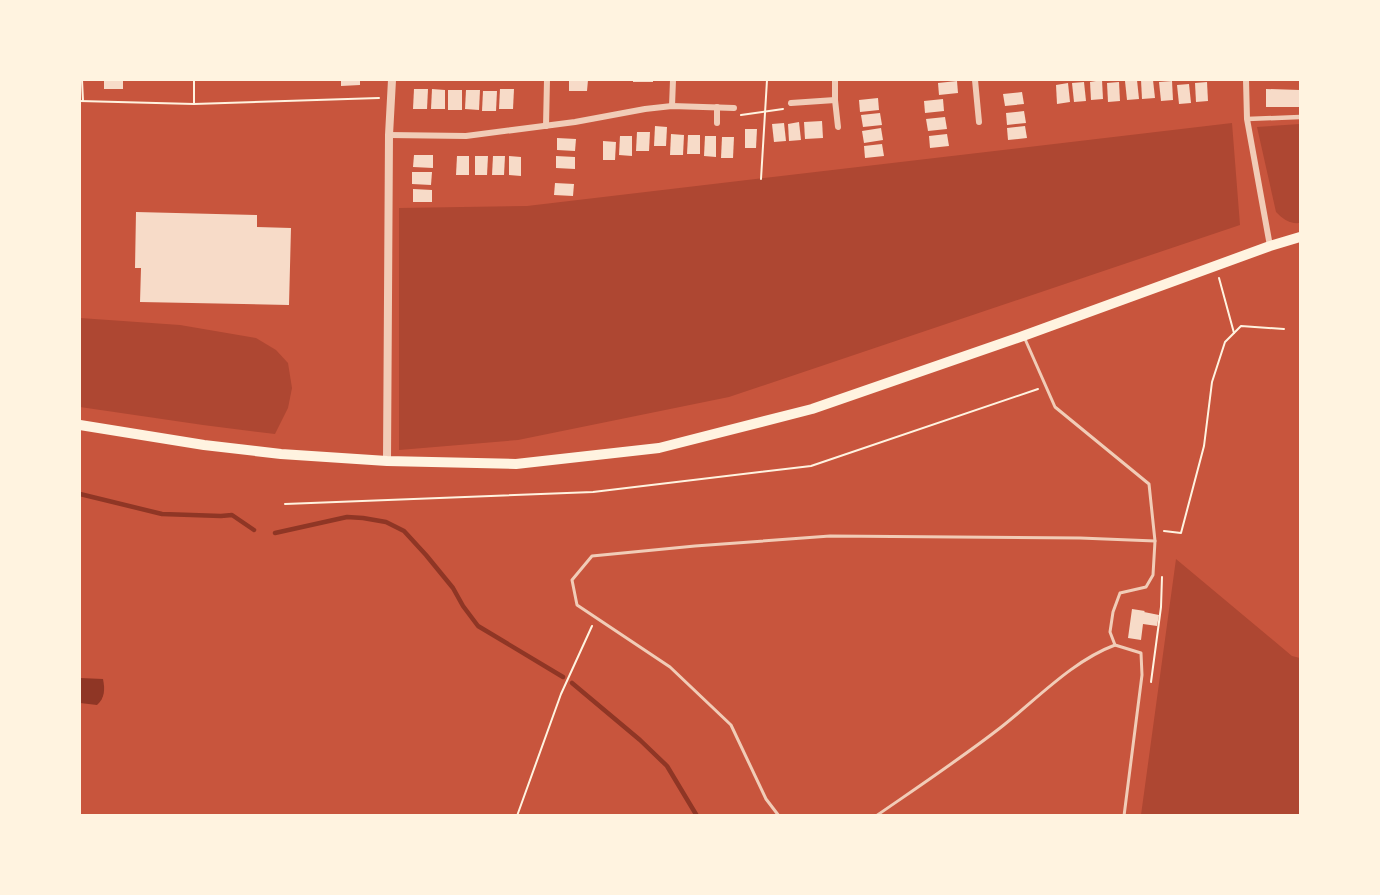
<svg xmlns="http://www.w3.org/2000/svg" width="1380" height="895" font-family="'PT Sans',sans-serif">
	<rect width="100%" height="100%" fill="#c8553d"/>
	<g fill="#ae4732">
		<path d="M1232,123l8,102 -511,172 -211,43 -119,10v-242l128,-2z"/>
		<path d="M1300,124v99c-11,1 -17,-4 -24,-11l-19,-85z"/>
		<path d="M80,318l100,7 76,13 20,12 12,13 4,25 -4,20 -13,26 -72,-9 -123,-18z"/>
		<path d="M1176,559l116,97 8,2v157h-159z"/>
	</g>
	<path fill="#8f3625" d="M80,678l23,1c2,10 2,19 -6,26l-17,-2z"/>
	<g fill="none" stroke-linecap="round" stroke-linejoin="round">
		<g stroke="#8f3625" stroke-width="4.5">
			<path d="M80,494l82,20 59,2 11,-1 22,15"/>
			<path d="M275,533l72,-16 16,1 23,4 18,9 22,24 27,33 10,18 15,20 85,51"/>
			<path d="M572,683l68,57 27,26 30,50"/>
		</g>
	</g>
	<g fill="#f7dbc8">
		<rect x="104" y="80" width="19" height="9"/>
		<path d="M341,80h19v5l-19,1z"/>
		<path d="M569,80h19l-1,11h-18z"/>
		<rect x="633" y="80" width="20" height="2"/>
		<path d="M1102,80l1,19 -12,1 -1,-18z"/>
		<path d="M1137,80l2,19 -12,1 -2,-19z"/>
		<path d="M1141,80h12l2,18 -13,1z"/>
		<path d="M957,81l1,12 -19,2 -1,-12z"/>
		<path d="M1172,81l1,19 -12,1 -2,-19z"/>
		<path d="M1084,82l2,19 -12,1 -2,-19z"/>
		<path d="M1119,82l1,19 -12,1 -1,-19z"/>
		<path d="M1207,82l1,19 -12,1 -1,-19z"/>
		<path d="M1068,83l2,19 -13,2 -1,-19z"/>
		<path d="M1189,84l2,19 -12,1 -2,-19z"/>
		<path d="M414,89h14l-1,20h-14z"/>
		<path d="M432,89l13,1v19h-14z"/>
		<path d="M500,89h14l-1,20h-14z"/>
		<path d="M1266,89l34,1v17h-34z"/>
		<rect x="448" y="90" width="14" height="20"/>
		<path d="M466,90h14l-1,20 -14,-1z"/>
		<path d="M483,91h14l-1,20h-14z"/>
		<path d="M1022,92l2,12 -19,2 -2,-12z"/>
		<path d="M878,98l1,12 -19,2 -1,-12z"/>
		<path d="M943,99l1,12 -19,2 -1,-12z"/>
		<path d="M1024,111l2,12 -19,2 -1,-12z"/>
		<path d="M880,113l2,12 -19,2 -2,-12z"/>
		<path d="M945,117l2,12 -19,2 -2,-12z"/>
		<path d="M822,121l1,17 -18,1 -1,-17z"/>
		<path d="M799,122l2,18 -12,1 -1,-17z"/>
		<path d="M784,123l2,18 -12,1 -2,-18z"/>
		<path d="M655,126l12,1 -1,19h-12z"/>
		<path d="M1025,126l2,12 -19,2 -1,-12z"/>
		<path d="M881,128l2,12 -19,3 -2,-12z"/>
		<path d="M745,129h12l-1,19h-11z"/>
		<path d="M637,132h13l-1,19h-13z"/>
		<path d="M671,134l13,1 -1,20h-13z"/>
		<path d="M947,134l2,12 -19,2 -1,-12z"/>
		<path d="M688,135h12v19h-13z"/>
		<path d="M620,136h12v20l-13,-1z"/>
		<path d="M705,136h11v21l-12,-1z"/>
		<path d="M722,137h12l-1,21h-12z"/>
		<path d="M557,138l19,1 -1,12 -18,-1z"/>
		<path d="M603,141l13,1 -1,18h-12z"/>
		<path d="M882,144l2,12 -19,2 -1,-12z"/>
		<path d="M414,155h19v13l-20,-1z"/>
		<path d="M457,156h12v19h-13z"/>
		<path d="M475,156h13l-1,19h-12z"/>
		<path d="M493,156h12l-1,19h-12z"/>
		<path d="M509,156l12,1v19l-12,-1z"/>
		<path d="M556,156l19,1v12l-19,-1z"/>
		<path d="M412,172h20l-1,13 -19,-1z"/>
		<path d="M555,183l19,1 -1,12 -19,-1z"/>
		<path d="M413,189l19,1v12h-19z"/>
		<path d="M136,212l121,3v12l34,1 -2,77 -149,-3 1,-34h-6z"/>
		<path d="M1132,609l13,2 -1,1 15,3 -2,11 -14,-2 -2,16 -13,-2z"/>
	</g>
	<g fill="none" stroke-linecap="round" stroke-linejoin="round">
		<g stroke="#fff3e0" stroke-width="2">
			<path d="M82,80l1,21"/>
			<path d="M80,101l114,3 185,-6"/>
			<path d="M194,104v-24"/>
			<path d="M741,115l42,-6"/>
			<path d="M761,179l6,-99"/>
			<path d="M1219,278l15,55"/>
			<path d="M285,504l308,-12 218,-26 227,-77"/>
			<path d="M1164,531l17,2 23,-87 8,-64 13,-40 16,-16 43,3"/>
			<path d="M1151,682l10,-75 1,-30"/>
			<path d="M517,816l44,-122 31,-68"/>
		</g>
		<g stroke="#f1ccb7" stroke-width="3">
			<path d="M1025,339l30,68 94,77 6,57 -2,34 -7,12 -26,6 -7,19 -3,20 5,13 26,8 1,22 -18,141"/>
			<path d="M779,816l-13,-17 -35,-74 -61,-58 -93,-62 -5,-25 20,-24 103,-10 135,-10 250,2 75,3"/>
			<path d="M876,816c42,-29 84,-57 124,-88 36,-28 72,-67 115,-83"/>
		</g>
		<path stroke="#f1ccb7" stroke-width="4.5" d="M1247,119l53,-2"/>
		<g stroke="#f1ccb7" stroke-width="6">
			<path d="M835,80v20l3,27"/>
			<path d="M975,80l4,42"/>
			<path d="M1246,80l1,39 23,127"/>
			<path d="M791,103l44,-3"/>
			<path d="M672,106l1,-26"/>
			<path d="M717,107v16"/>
			<path d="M546,126l1,-46"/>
			<path d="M389,135l77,1 109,-14 70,-13 27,-3 62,2"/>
		</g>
		<path stroke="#f1ccb7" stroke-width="8" d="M387,461l2,-326 3,-55"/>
		<path stroke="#fff3e0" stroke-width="10" d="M80,425l124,20 77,9 106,7 129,3 143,-16 153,-39 211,-73 247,-90 30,-9"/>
	</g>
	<rect width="1380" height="895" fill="none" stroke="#fff3e0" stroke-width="162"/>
</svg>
